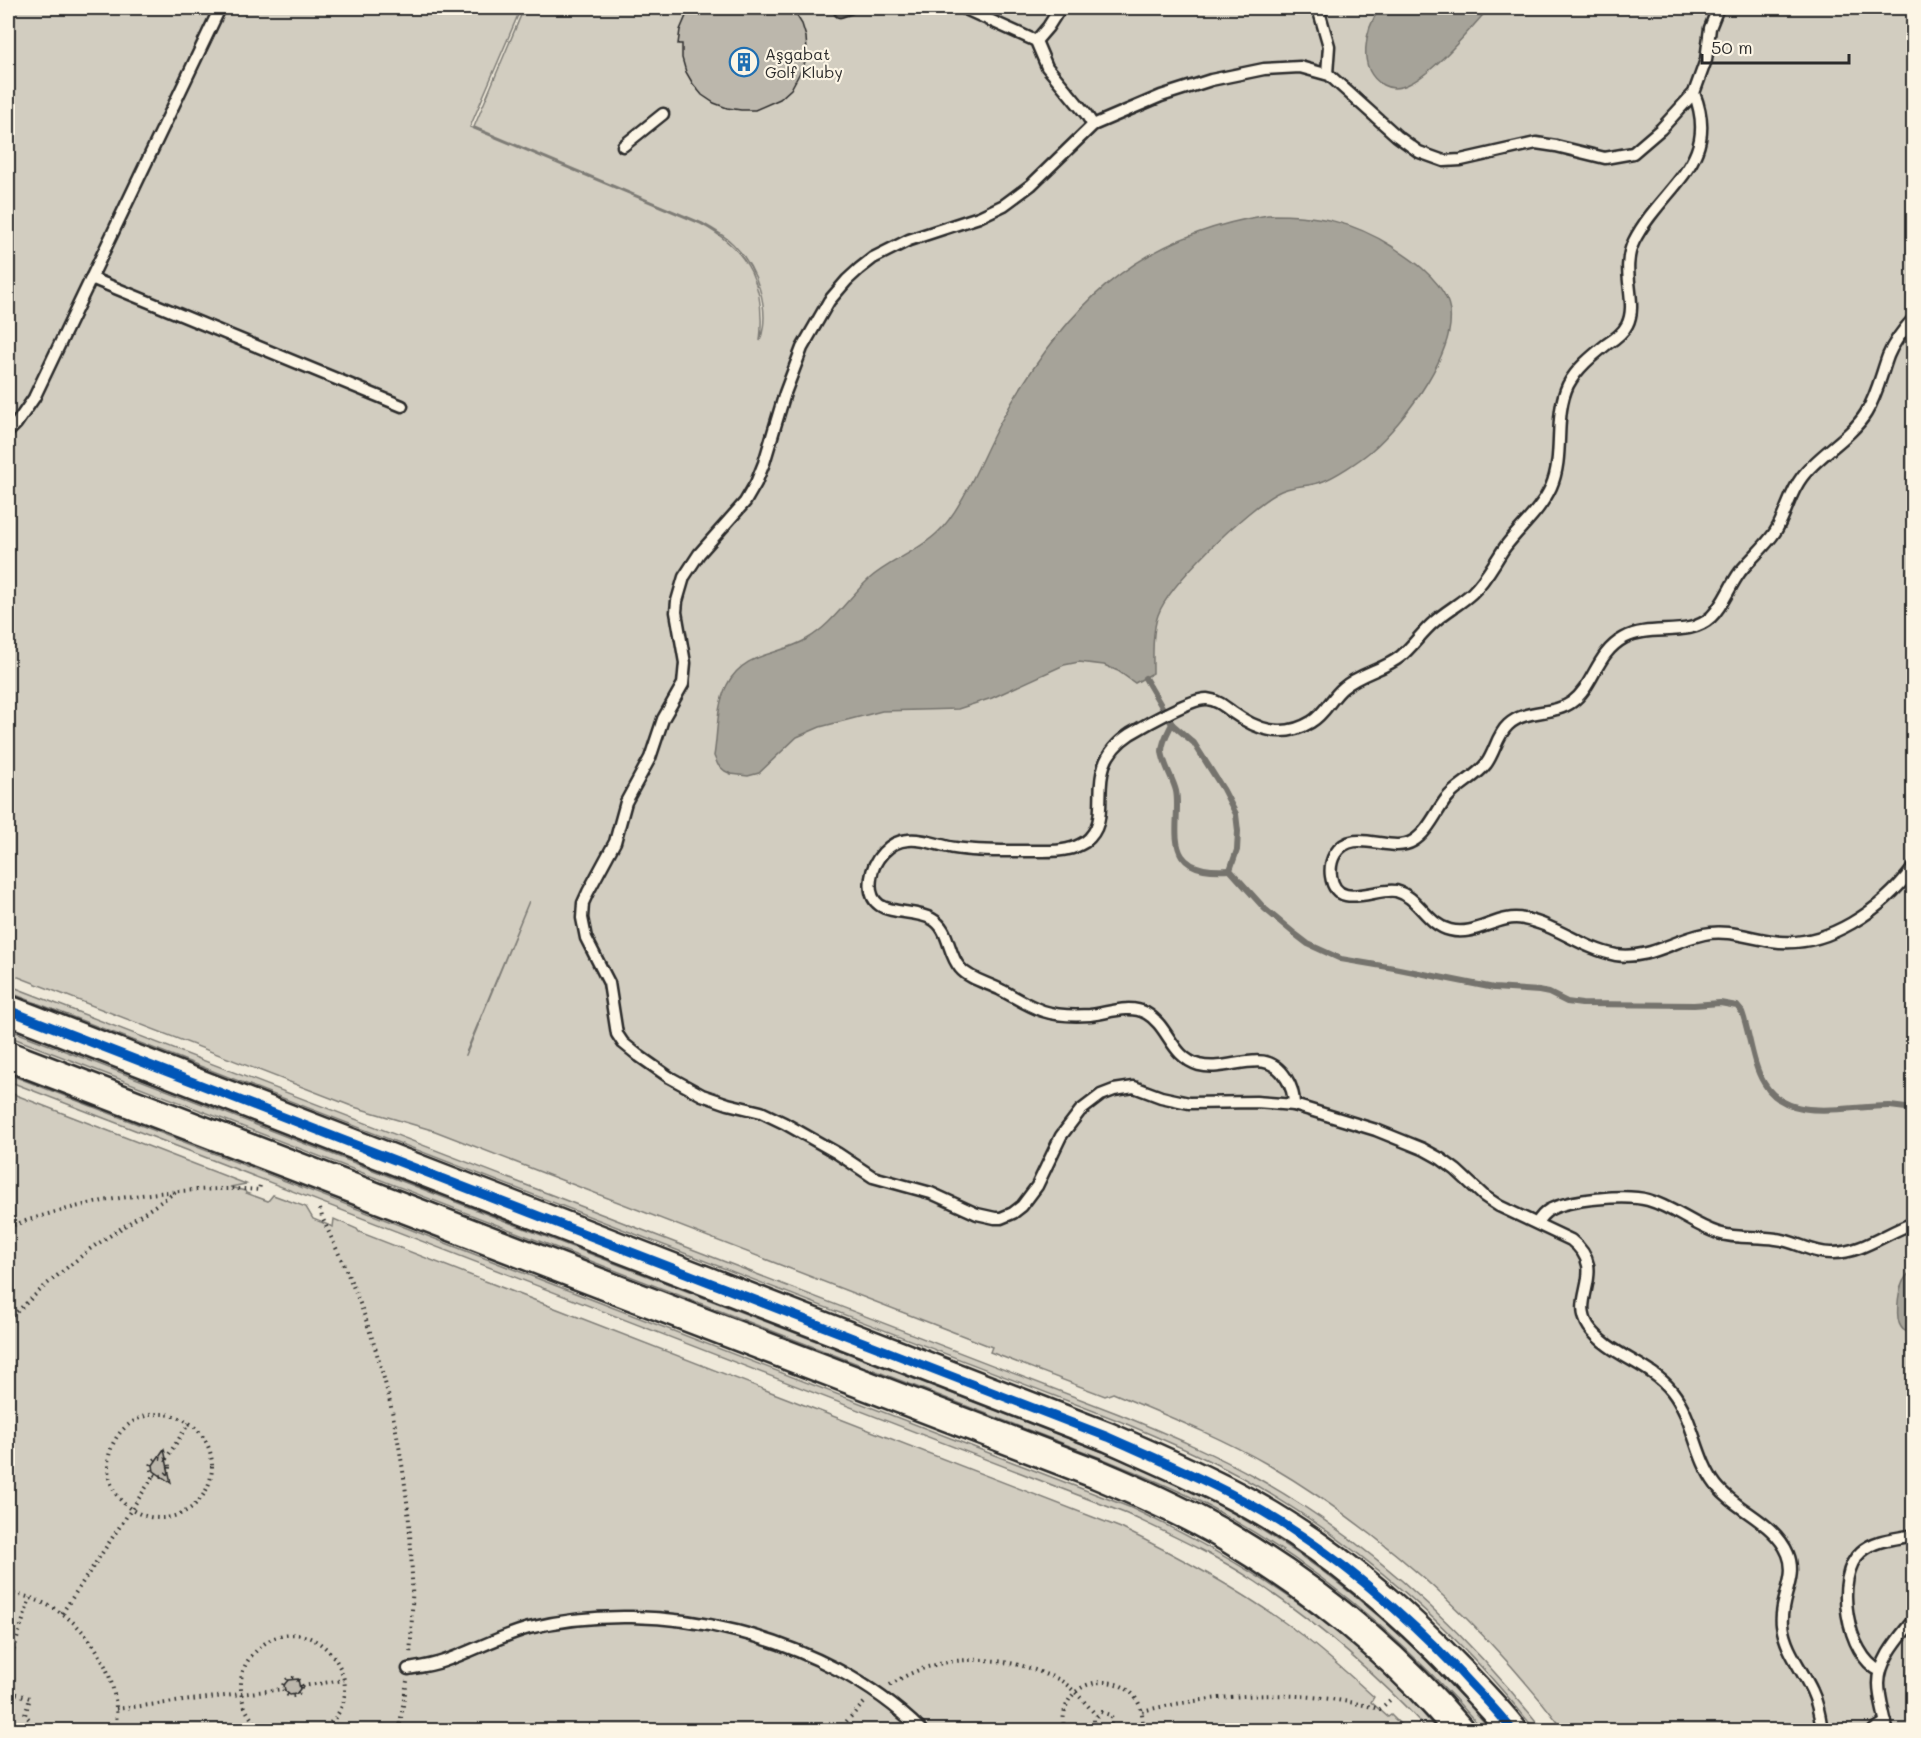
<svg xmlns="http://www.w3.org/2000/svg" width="1921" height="1738" font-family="Mali,sans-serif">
	<rect width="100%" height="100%" fill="#efe9da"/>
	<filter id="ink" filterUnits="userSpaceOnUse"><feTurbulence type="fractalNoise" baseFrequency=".0167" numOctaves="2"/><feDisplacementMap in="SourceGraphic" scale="12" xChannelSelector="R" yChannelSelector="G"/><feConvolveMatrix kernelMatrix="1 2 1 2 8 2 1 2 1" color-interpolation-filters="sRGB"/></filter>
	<g filter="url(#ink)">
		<g fill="#d2cdc0" stroke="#7e7c76" stroke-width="1.5" fill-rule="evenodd">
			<path d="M8,8h513l-51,119 231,97c49,26 65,63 59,117 11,-32 -3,-74 -27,-97 -9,-9 -20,-15 -31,-21l-228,-96 50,-119h1389v1722h-349c-82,-107 -181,-198 -297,-266 -49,-28 -102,-49 -154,-71l-8,3 -115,-44 2,-5 -557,-216 -81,-24 -346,-134zM529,901l-63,154h-1z"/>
			<path d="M8,985l1111,429c48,20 96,40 140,65 111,63 206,152 284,251h-8c-76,-97 -171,-182 -278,-244 -45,-26 -93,-46 -140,-66l-1109,-428z"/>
			<path d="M8,1029l1095,423c32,13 65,27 96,43 113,57 210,139 292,235h-8c-81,-94 -176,-173 -286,-230 -32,-16 -64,-29 -96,-42l-1093,-422z"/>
			<path d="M8,1074l1121,433c115,54 227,124 308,223h-9c-52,-56 -108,-105 -172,-148 -41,-27 -85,-47 -129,-68l-1119,-433z"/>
			<path d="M8,1092l238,92 -16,3 15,4 1,2 22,8 5,-6 33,12 7,12 20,8 1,-8 23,10 2,3 762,296c55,27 109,56 160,92 33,23 63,50 93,77l-3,5 17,15 3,-2 15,15h-1398z"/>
		</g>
		<g fill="#a6a399" stroke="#75736d" stroke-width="1.5">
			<path d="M1380,8h109c-19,21 -54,64 -80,76 -8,4 -17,6 -26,1 -27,-16 -18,-56 -3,-77z"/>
			<path d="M1268,215c48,0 83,5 125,32 10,7 20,13 29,21 10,9 20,19 25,32 18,43 -44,124 -76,151 -12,10 -36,26 -50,31 -14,5 -30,3 -44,11 -29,15 -108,91 -119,122 -6,17 -5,40 -5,58l-18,10 -17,-12 -14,-6 -25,-3 -15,3 -72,33 -34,11 -76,2 -62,16 -23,10 -38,36 -11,3 -17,-2 -6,-3 -7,-6 -4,-9c4,-23 2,-50 13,-71 17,-34 52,-29 80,-46 25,-14 41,-41 62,-60 20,-18 48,-27 68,-46 25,-22 46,-79 63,-110 63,-114 134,-187 268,-208z"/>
			<path d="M1913,1269v64c-5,-1 -9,-1 -12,-6 -6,-8 -3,-34 1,-43 2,-6 7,-11 11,-15z"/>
		</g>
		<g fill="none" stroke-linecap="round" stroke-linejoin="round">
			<g stroke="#75736d" stroke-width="6">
				<path d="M1145,678l27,46 22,19 29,46 13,25 2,17 -1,19 -7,20 35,39 30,25 13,10 33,15 53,9 100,20 45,3 10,2 18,9 15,2 112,1 26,-2 17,3 5,6c8,22 10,52 22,71 24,42 87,22 126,23 8,1 16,2 24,3"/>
				<path d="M1172,724c-4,8 -10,18 -10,27 1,13 11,27 14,40 4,19 -5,48 6,65 10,15 32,15 48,14"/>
			</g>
		</g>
		<g fill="#bcb7ac" stroke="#2b2b2b" stroke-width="1.5">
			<path d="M692,8h100l10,16 4,13 1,14 -3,14 -13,24 -11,10 -25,11h-14l-14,-2 -13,-5 -12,-8 -9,-11 -7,-12 -4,-14v-14h-4l2,-14 6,-14z"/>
			<path d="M164,1449l7,34 -17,-12 -1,-6z"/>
			<path d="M298,1679l2,10 -4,5 -6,1 -5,-4 -1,-6 4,-5z"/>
		</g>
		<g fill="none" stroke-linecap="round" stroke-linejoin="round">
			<g stroke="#2b2b2b" stroke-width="15">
				<g id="lane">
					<path d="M963,8l73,33 11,26 39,47 7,11"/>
					<path d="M1318,8l11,38 -2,28"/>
					<path d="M1718,8l-8,20 -4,32 -12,33 -33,36 -28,24 -28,5 -49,-12 -20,-3 -75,17 -17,1 -25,-9 -22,-16 -68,-61 -29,-8 -36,2 -53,11 -50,16 -68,29 -62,60 -27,20 -25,12 -70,23 -36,18 -14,11 -12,11 -18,21 -27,47 -17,45 -21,70 -8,20 -11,19 -46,52 -15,23 -7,24 -1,11 9,51 -2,21 -20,35 -13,39 -24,44 -11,40 -27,50 -5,11 -1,15 4,20 23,45 8,51 6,9 16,13 30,21 33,18 26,9 33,8 23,11 53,30 36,24 58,16 46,21 18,4h6l12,-5 9,-7 15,-20 24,-50 19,-25 21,-16 13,-5 20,-3 27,10 28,6 67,-1 38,3 82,25 47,19 18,10 15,11 28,26 15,10 72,34c39,31 -2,57 18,87 21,29 61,36 83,64 22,28 23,66 44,94 20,26 59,37 72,69 10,24 -9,46 -6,71 3,25 20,44 30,66 6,12 8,26 10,39"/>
					<path d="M840,11l9,-3"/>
					<path d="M1036,41l12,-14 12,-19"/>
					<path d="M623,146l40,-32"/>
					<path d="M91,278l311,128"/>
					<path d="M1914,318c-11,12 -20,23 -26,38 -7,19 -11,39 -22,57 -16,26 -46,40 -64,64 -13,17 -16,38 -27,55 -10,15 -24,26 -35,40 -11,15 -16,32 -29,45 -23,22 -60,6 -87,21 -28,15 -30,48 -52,64 -19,14 -46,6 -64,23 -11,10 -13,27 -22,39 -11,14 -29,21 -40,35 -10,13 -18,33 -33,42 -23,14 -60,-16 -78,13 -4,7 -5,15 -4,22 5,36 45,11 65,15 23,6 30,33 54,39 26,7 49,-17 74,-11 33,6 59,30 92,36 33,5 58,-15 88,-21 23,-5 46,4 68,7 54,9 111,-32 142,-74"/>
					<path d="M8,432l8,-8 18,-26 186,-390"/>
					<path d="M1294,1105c0,-10 -2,-18 -8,-27 -21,-34 -55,-5 -87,-13 -28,-8 -30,-39 -53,-52 -17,-9 -38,0 -56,2 -15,1 -32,1 -47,-4 -15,-5 -28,-14 -42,-21 -13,-7 -32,-11 -41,-22 -13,-15 -10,-39 -28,-49 -22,-13 -67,2 -61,-41 2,-18 18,-37 37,-38 15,-2 32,6 47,8 25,4 50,3 75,3 13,0 26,1 38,-2 6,-1 12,-4 17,-7 34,-26 -8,-73 45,-108 15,-9 62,-36 77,-35 10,1 17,7 25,13 25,18 51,27 79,10 14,-8 20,-24 32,-34 17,-15 41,-18 58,-32 12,-10 21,-24 33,-34 12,-11 26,-18 38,-29 14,-13 22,-30 33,-46 15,-20 35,-36 46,-60 14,-32 2,-70 17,-102 9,-17 24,-29 39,-41 8,-5 16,-11 20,-19 12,-23 -8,-54 7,-84 28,-55 88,-78 60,-148"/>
					<path d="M1537,1223c3,-5 7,-10 12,-13 20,-11 77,-16 99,-10 25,7 45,25 70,33 19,6 39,3 58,6 20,2 37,15 57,14 29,0 54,-21 81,-30"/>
					<path d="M408,1669c12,-2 25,-4 36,-8 29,-10 56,-25 85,-33 131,-32 295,7 392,102"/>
					<path d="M1880,1671c-33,-15 -47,-95 -19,-119 15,-13 34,-13 53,-17"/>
					<path d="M1874,1730l12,-8"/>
					<path d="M1887,1730c-2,-14 -8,-31 -8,-46 0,-25 20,-46 35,-65"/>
				</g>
			</g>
			<g stroke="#2b2b2b" stroke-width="33">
				<g id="secondary">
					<path d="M8,1010l1100,427c47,21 95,41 140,66 80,44 150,104 213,170 17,19 36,37 51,57"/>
					<path d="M8,1056l1089,418c45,19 90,39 132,64 87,52 165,115 230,192"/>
				</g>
			</g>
			<g stroke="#2b2b2b" stroke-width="4" stroke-dasharray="1.5 4.5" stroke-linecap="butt">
				<path d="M320,1209l2,8c16,36 34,72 46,109 36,105 50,220 42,329"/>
				<path d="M8,1227c61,-22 125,-34 190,-37 20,-1 40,-2 61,0l1,-5"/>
				<path d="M8,1320l39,-36 43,-35 87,-58"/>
				<circle cx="160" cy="1466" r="52"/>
				<circle cx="160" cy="1467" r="9"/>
				<path d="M166,1459l23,-36"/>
				<path d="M8,1593c67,8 114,71 108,137"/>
				<path d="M62,1613l93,-139"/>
				<path d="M8,1667l22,-69"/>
				<circle cx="292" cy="1687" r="9"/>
				<path d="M8,1679l4,5 2,9 16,5 -5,17 6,6 1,9"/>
				<path d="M890,1685c43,-29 100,-32 148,-14 8,4 18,6 25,11 13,9 23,22 33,33"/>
				<path d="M302,1686l42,-6"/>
				<path d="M116,1709l167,-20"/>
				<path d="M1142,1711c78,-18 161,-23 238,-2l11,-10"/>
				<path d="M1143,1727l8,3"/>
				<path d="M264,1730c-16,-10 -24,-28 -23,-47 0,-12 6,-24 15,-32 53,-55 128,39 65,79"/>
				<path d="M399,1730l8,-49"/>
				<path d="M838,1730l26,-27"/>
				<path d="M1064,1730c-9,-64 87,-64 78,0"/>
				<path d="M1101,1730l-7,-6v-5l7,-7 9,3 2,4 -2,9 -4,2"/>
			</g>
			<use href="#lane" stroke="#fcf5e5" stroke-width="10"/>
			<use href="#secondary" stroke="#fcf5e5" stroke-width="28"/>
			<g stroke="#fcf5e5" stroke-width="13">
				<path id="cycleway" d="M8,1010l1100,427c47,21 95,41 140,66 80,44 150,104 213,170 17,19 36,37 51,57"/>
			</g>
			<use href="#cycleway" stroke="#0057b8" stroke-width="9"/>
		</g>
	</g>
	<defs>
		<g id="building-ring" transform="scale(1.5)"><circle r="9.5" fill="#fcf5e5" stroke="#1f6fb2" stroke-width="1.5"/><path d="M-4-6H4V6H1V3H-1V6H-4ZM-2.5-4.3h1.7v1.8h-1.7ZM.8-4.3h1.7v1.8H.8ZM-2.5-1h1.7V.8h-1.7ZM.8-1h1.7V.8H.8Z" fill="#1f6fb2"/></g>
	</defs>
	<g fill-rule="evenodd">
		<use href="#building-ring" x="744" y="62"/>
	</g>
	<g text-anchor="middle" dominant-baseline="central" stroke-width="4.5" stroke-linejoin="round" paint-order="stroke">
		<g font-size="16" fill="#2b2b2b" stroke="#fcf5e5" text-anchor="start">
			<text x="765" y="53">Aşgabat<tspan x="765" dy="18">Golf Kluby</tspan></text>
		</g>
	</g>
	<rect width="1921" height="1738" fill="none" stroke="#fcf5e5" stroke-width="30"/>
	<rect x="15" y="15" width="1891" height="1708" fill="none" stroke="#2b2b2b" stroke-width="2" filter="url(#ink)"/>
	<path d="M1702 54v9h147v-9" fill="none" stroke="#2b2b2b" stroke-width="3"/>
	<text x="1711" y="54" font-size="18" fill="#2b2b2b" stroke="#fcf5e5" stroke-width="4.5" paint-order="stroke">50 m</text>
</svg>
